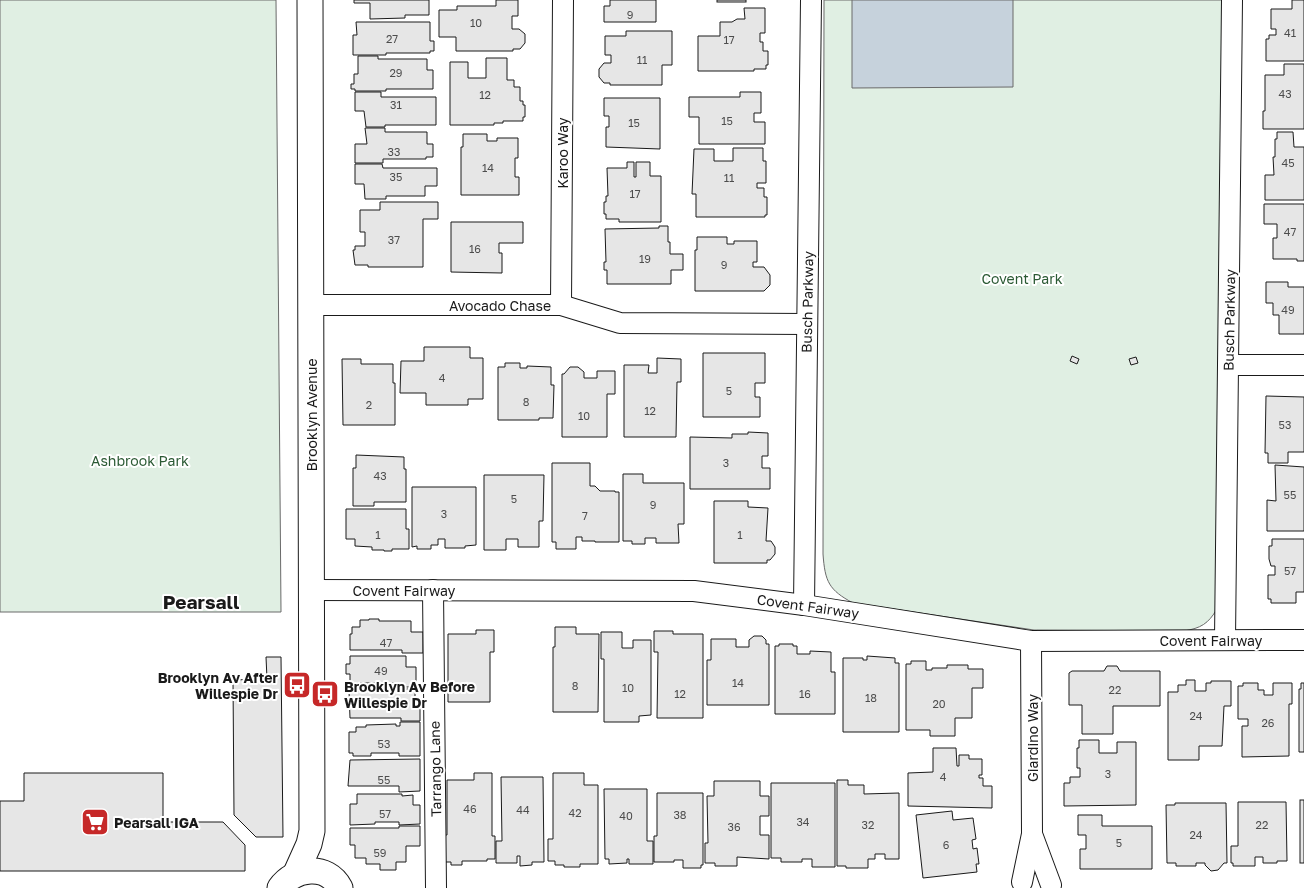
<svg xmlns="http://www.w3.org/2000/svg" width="1304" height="888" font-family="'Golos Text',sans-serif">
	<rect width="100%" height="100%" fill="#fff"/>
	<g fill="#e0efe3" stroke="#6a6a6a">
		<path d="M0,0h276l5,612h-281z"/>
		<path d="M824,0h399l-6,609c-9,15 -16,19 -33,22l-150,-1 -181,-27c-24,-13 -28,-21 -30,-49z"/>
	</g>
	<path fill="#c6d2dc" stroke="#6a6a6a" d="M852,0h161v87l-161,1z"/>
	<g fill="#e6e6e6" stroke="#1a1a1a">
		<path d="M354,0h75v15h-24v3l-35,1v-16h-16z"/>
		<path d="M496,0h22v16h-6v13h7l6,5v9l-5,6h-7v2h-57v-14h-17v-27h18v-4h39z"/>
		<path d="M610,0h46v22h-52v-16h6z"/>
		<rect x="717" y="0" width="29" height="2"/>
		<path d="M1292,0h12v61h-38v-22h3v-4h7v-6h-5v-20h21z"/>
		<path d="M744,8h21v25h-5v9h3v9h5v14h-2v4h-12v2h-56v-35h22v-14h12l5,-3h8z"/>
		<path d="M356,22h74v19h4v10h-4v2h-44v2h-33v-20h4z"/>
		<path d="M626,31h46v34h-10v20h-52v-2h-6l-5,-6v-8l5,-6h7v-8h-6v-19h21z"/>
		<path d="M358,56h20v3h49v11h6v19h-47v2h-31v-2h-4v-5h3v-10h4z"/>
		<path d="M486,58h21v22h7v7h6v14h3v4h2v12h-2v4h-20v2h-9v2h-44v-63h18v16h18z"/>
		<path d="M1284,64h20v65h-41v-18h2v-36h19z"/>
		<path d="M355,92h26v5h55v28h-51v2h-19l-2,-16h-9z"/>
		<path d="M740,92h21v21h-7v9h11v22h-66v-27h-10v-20h51z"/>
		<path d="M604,98h56v51l-54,-2v-20h3v-11h-5z"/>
		<path d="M365,128h20v4h42v12h6v13h-7v2h-43v4h-28v-19h12z"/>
		<path d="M1277,132h16l1,15h10v53h-39v-25h9l-1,-18h2v-18h2z"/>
		<path d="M463,134h24v7h10v-3h21v20h-3v19h4v18h-58v-48h2z"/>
		<path d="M733,148h30v13h3v22h-9v5h7v9h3v18h-2v2h-69v-23h-4l2,-45h20v12h19z"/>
		<path d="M627,162h7v15h2v-15h14v14h11v46h-42v-3h-13v-5h-2v-12h2v-6h2l-1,-28h20z"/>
		<path d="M355,164h27l1,4h54v18h-12v10h-39v3h-21l-1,-15h-9z"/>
		<path d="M380,202h58v17h-15v48h-55v-2h-13l-2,-15h2v-4h10v-14h-5v-22h20z"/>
		<path d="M1264,204h40v57h-7v-2h-24v-21h4v-14h-13z"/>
		<path d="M451,222h72v21h-24v10h3v20l-51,-1z"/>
		<path d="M659,226h9v16h2v12h13v16h-12v14h-64v-14h-3v-8h2l-1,-33 54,-1z"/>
		<path d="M697,237h30v7h7v-3h23v21h-4v5h11l6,8v10l-6,6h-69v-41h2z"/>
		<path d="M1266,282h22v5h16v47h-25v-19h-6v-12h-7z"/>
		<path d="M424,347h46v11h13v41h-15v6h-42v-12h-26l1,-32h23z"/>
		<path d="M703,353h62v30h-10v14h5v20h-57z"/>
		<path d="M1072,356l7,3 -2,5 -7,-3z"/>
		<path d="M1136,357l2,6 -7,2 -2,-6z"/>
		<path d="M657,358l24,1v23h-4l-1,55h-52v-72h25l-1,8h9z"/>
		<path d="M342,359h19v5h32v19h2v42h-52z"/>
		<path d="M505,363h15v5h7v-2l24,1v18h3l-1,33h-14v2h-41v-53h7z"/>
		<path d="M570,367h8l6,5v6h13v-7h18v23h-8v43h-45v-63h2z"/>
		<path d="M1266,396l38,1v55h-16v11h-20v-10h-3z"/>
		<path d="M748,432l20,1v23h-6v12h8v21h-80v-52l42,1v-4h16z"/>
		<path d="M356,455l48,2v12h2v33h-32v4h-21v-38h3z"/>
		<path d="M552,463h38v23h5l5,5h15v1h4v50h-24v-1h-13v-4h-6v12h-20v-7h-4z"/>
		<path d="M1275,465l29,2v64h-37v-31l9,1z"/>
		<path d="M623,474h20v9h41v41h-6l1,19h-23v-5h-11v6h-13v-3h-9z"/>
		<path d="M484,475h60l-1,46h-4v26h-21v-8h-12v11h-22z"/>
		<path d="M412,487h64v58l-11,1v2h-20v-9h-7v6h-7v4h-14v-3l-5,1z"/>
		<path d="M714,501h34v6l20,1 -2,33h5l4,6v7l-5,6h-3v3h-53z"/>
		<path d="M346,509h60v20h3v20h-17v2h-8v-1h-12v-3l-17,-1v-7h-9z"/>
		<path d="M1272,539h32v53h-8v11h-25v-4h-3v-24h7v-9h-4l-2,-7v-13h3z"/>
		<path d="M369,619h10v2h32v11h12v21h-21v-3h-52v-16h2v-7h8v-7h9z"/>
		<path d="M555,627h21v7h23l-1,78h-45v-65h2z"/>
		<path d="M476,630h18v22h-4v50h-42v-68h28z"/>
		<path d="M654,631h19v3h30v84h-46l1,-66h-4z"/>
		<path d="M601,632h21v16h11v-8h18v75l-12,1v6h-35v-63h-3z"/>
		<path d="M754,636h8l4,4v4h3v61h-62v-45h4v-21h25v8h13v-7z"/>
		<path d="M779,644h14v2h4v8h13v-3l21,1v20h4v42h-60v-68h4z"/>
		<path d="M350,656h56v11h10v20h-19v-4h-47v-9h-4v-10h4z"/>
		<path d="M867,656l28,2v5h4v69h-56v-74h20v2h4z"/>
		<path d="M266,657h15l2,180h-27l-22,-22 -1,-135 34,-1z"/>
		<path d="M911,661h15v9h6v-2h15v-3h21v4h15v19h-11v30h-17v18h-25v-6h-24v-66h5z"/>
		<path d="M1107,666h10l3,5h40v35h-47v28h-31v-29h-13v-32l3,-2h32z"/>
		<path d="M1186,680h9v11h11v-8h5v-2h20v25h-7l-2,40h-23v14h-31v-68h10v-7h8z"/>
		<path d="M1243,683h15v7h6v5h9v-12h19v21h-3v52l-47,1v-31h6v-7h-10v-33h5z"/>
		<path d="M1301,683h3v69h-5v-63h2z"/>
		<path d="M360,689h55v13h5v19h-19v-3h-51l-1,-27h11z"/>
		<path d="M400,722h20v34h-21v-3h-28v3h-18v-3h-4v-21h7v-5h10v-2l30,-1v2h4z"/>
		<path d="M1079,740h20v13h18v-11h19v63l-72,1v-23h6v-6h10v-9h-3v-20h2z"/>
		<path d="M933,748h23l1,18h2v-11h10v4h13v16h-3v3h4v8h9v22l-84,-2v-33l25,-1z"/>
		<path d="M420,759v32l-21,1v-6h-51l2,-26z"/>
		<path d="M24,773h139v49h60l22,23v26h-245v-70h24z"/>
		<path d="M474,773h18v63h3v23h-8v2h-25v4h-11v-3h-6l-1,-27h3v-55h27z"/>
		<path d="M553,773h31v12h14v79h-18v3h-16v-2h-9v-4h-7v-22h5z"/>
		<path d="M501,777h42l1,85h-12v3l-12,1v-10h-3v7h-21v-22h6z"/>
		<path d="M837,780h11v5h16v9l35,-1v66h-14v-5h-10v5h-7v9h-22v-2h-9z"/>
		<path d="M714,781h46v15h9v20h-9v19h9v24l-32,-2v9h-22v-3h-10v-20h3l-1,-47h7z"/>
		<path d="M771,783h64v84h-23v-8h-10v3h-21v-4h-10z"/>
		<path d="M604,789h43v52h6v23h-24v-5h-2v4l-18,1v-5h-4z"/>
		<path d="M657,793h46v72h-2v3h-18v-8h-9v2h-20v-26h3z"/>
		<path d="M357,794h45v2l11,-1v10h7v19l-21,1v-3h-24v2l-25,1v-21h7z"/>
		<rect x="1300" y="800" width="4" height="63"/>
		<path d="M1238,802h48l1,59h-10v2h-14v-6h-8v9h-22v-3h-2v-17h7z"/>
		<path d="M1175,803h51l1,60h-3l-6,7 -7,1 -6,-6v-2h-9v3h-20v-3h-9l-1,-58h9z"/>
		<path d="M952,811l1,9 20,-2 3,21 -4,1 1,9 4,-1 2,16h-3l1,8 -54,6 -7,-63z"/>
		<path d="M1078,815h24v11h50v43h-72v-20h6v-14h-8z"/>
		<path d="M399,826h21v20h-14v16h-10v8h-16v-6h-14v-6h-11v-13h-5v-17h49z"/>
	</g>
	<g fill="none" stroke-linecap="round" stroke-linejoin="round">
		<g stroke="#1a1a1a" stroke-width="22">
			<g id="minor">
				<path d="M311,305h250l59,18 187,1"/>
				<path d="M561,305l2,-305"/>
				<path d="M1228,365h76"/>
				<path d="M311,590l383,1 110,14 227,36 273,-1"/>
				<path d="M433,590l3,298"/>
				<path d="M804,605l7,-605"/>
				<path d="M1225,640l7,-640"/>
				<path d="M1032,834l19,51"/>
				<path d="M1022,882l10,-48 -1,-193"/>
			</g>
		</g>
		<g stroke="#1a1a1a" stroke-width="27">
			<g id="tertiary">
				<path d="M296,873l13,-29 3,-13 -2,-831"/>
				<path d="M280,888c14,-20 47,-25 60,0"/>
			</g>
		</g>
		<use href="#minor" stroke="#fff" stroke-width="20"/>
		<use href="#tertiary" stroke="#fff" stroke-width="25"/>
	</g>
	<defs>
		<g id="bus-square" transform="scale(1.4375)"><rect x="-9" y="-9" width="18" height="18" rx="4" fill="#c62828" stroke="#fff"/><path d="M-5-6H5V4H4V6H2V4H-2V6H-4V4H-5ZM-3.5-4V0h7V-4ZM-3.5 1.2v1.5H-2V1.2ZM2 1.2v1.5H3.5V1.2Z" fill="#fff"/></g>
		<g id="supermarket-square" transform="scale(1.4375)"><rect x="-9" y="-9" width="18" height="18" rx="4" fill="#c62828" stroke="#fff"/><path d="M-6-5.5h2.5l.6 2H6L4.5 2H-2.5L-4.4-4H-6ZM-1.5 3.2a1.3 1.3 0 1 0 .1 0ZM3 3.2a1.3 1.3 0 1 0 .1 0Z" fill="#fff"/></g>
	</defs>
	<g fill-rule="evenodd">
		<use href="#bus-square" x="297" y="685"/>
		<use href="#bus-square" x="325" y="694"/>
		<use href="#supermarket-square" x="95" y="822"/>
	</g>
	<g text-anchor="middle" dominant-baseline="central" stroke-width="4" stroke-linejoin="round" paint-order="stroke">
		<g font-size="11" fill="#4d4d4d">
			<text x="630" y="14">9</text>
			<text x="476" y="22">10</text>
			<text x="1290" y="32">41</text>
			<text x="392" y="38">27</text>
			<text x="729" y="39">17</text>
			<text x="642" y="59">11</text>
			<text x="396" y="72">29</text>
			<text x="1285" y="93">43</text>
			<text x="485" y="94">12</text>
			<text x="396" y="104">31</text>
			<text x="727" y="120">15</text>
			<text x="634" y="122">15</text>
			<text x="394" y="151">33</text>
			<text x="1288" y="162">45</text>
			<text x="488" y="167">14</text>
			<text x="396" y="176">35</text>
			<text x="729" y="177">11</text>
			<text x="635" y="193">17</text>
			<text x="1290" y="231">47</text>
			<text x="394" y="239">37</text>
			<text x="475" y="248">16</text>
			<text x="645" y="258">19</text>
			<text x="724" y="264">9</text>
			<text x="1288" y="309">49</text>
			<text x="442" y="377">4</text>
			<text x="729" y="390">5</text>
			<text x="526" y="401">8</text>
			<text x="369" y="404">2</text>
			<text x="650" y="410">12</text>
			<text x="584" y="415">10</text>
			<text x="1285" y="424">53</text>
			<text x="726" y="462">3</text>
			<text x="380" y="475">43</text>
			<text x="1290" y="494">55</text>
			<text x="514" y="498">5</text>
			<text x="653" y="504">9</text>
			<text x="444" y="513">3</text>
			<text x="585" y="515">7</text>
			<text x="378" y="534">1</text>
			<text x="740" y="534">1</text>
			<text x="1290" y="570">57</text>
			<text x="386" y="642">47</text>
			<text x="381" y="670">49</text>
			<text x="738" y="682">14</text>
			<text x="575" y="685">8</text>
			<text x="628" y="687">10</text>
			<text x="1115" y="689">22</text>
			<text x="680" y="693">12</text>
			<text x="805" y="693">16</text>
			<text x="871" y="697">18</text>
			<text x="939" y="703">20</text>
			<text x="1196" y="715">24</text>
			<text x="1268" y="722">26</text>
			<text x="384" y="743">53</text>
			<text x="1108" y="773">3</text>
			<text x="943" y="776">4</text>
			<text x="384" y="779">55</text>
			<text x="470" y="808">46</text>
			<text x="523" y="809">44</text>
			<text x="575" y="812">42</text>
			<text x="385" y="813">57</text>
			<text x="680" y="814">38</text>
			<text x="626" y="815">40</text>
			<text x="803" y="821">34</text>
			<text x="868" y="824">32</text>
			<text x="1262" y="824">22</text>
			<text x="734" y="826">36</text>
			<text x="1196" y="834">24</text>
			<text x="1119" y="842">5</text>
			<text x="946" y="844">6</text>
			<text x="380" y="852">59</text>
		</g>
		<g font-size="14" fill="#1a1a1a" stroke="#fff">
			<text transform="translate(562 153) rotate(-90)">Karoo Way</text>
			<text transform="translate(807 302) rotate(-89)">Busch Parkway</text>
			<text x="500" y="305">Avocado Chase</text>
			<text transform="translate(1229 320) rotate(-89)">Busch Parkway</text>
			<text transform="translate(311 415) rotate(-90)">Brooklyn Avenue</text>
			<text x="404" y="590">Covent Fairway</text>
			<text transform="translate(808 606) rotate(8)">Covent Fairway</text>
			<text x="1211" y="640">Covent Fairway</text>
			<text transform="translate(1032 738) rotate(-90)">Giardino Way</text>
			<text transform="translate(435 769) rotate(-91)">Tarrango Lane</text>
		</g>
		<g font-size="14" fill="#2b5a34" stroke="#fff">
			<text x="1022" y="278">Covent Park</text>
			<text x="140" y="460">Ashbrook Park</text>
		</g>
		<g font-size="14" font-weight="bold" fill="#1a1a1a" stroke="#fff" text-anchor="start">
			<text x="278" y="677" text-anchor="end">Brooklyn Av After<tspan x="278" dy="16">Willespie Dr</tspan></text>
			<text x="344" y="686">Brooklyn Av Before<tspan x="344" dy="16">Willespie Dr</tspan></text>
			<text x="114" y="822">Pearsall IGA</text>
		</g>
		<g font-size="19" font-weight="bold" fill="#1a1a1a" stroke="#fff">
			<text x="201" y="601">Pearsall</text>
		</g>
	</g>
</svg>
